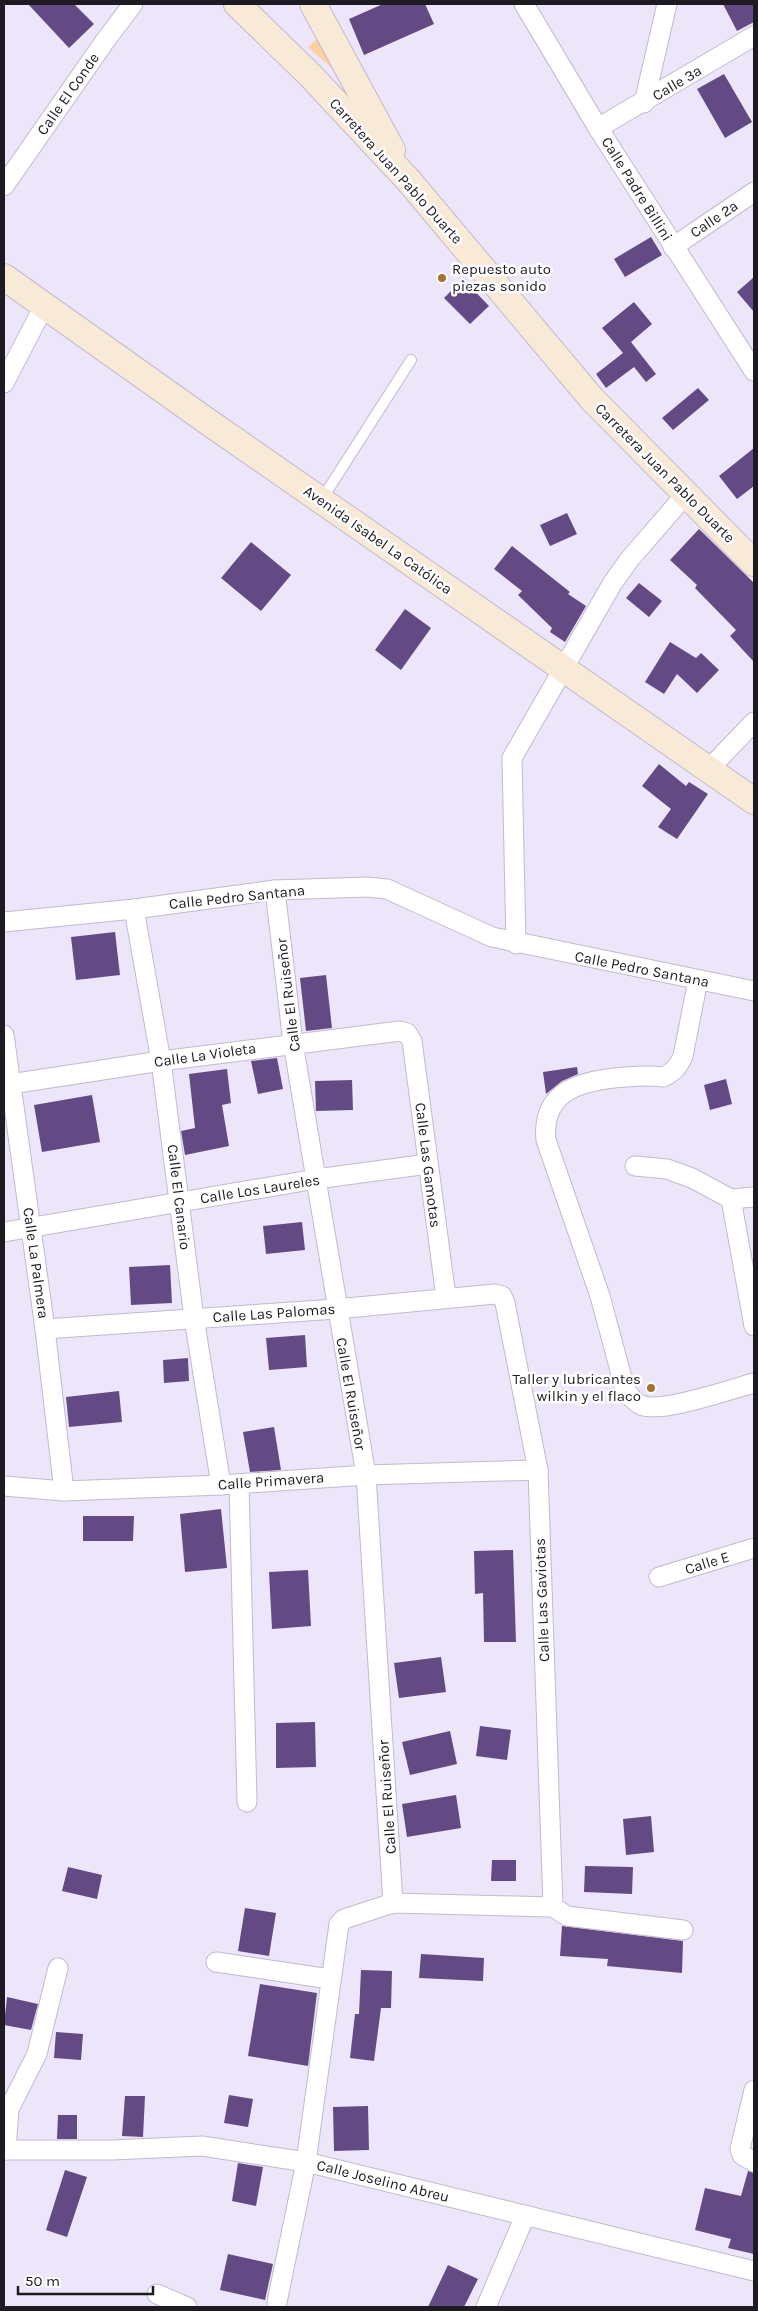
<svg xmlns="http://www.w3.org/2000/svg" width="758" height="2311" font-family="Karla,sans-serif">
	<rect width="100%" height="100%" fill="#ede6fa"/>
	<path fill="#fed09b" d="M325,32l33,59 -50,-44z"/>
	<g fill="#634a85">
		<path d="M28,4h46l20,20 -25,24z"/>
		<path d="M383,4h42l9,20 -70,31 -15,-36z"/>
		<path d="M723,4h31v18l-17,9z"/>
		<path d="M724,74l28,48 -27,16 -28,-49z"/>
		<path d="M651,237l11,18 -37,22 -11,-18z"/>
		<path d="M754,277v35l-17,-20z"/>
		<path d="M463,279l26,27 -19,18 -26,-26z"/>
		<path d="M634,302l18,22 -21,18 25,32 -10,8 -12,-15 -28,21 -10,-14 27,-21 -21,-25z"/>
		<path d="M698,388l11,12 -36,30 -11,-12z"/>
		<path d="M754,448v38l-17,13 -18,-23z"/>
		<path d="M567,513l10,21 -27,12 -10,-21z"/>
		<path d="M699,529l55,54v79l-24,-26 6,-6 -41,-42 2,-3 -27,-25z"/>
		<path d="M251,542l40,33 -30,36 -40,-33z"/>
		<path d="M512,546l58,46 -2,2 18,12 -21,36 -15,-10 2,-4 -34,-33 4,-4 -28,-22z"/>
		<path d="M639,583l23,18 -13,16 -23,-19z"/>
		<path d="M405,609l26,19 -30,42 -26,-20z"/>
		<path d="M670,642l26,16 5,-5 18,17 -22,23 -20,-19 -13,20 -19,-12z"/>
		<path d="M659,764l27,22 3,-4 19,12 -31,45 -19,-12 13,-18 -29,-23z"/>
		<path d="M115,932l5,43 -44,5 -5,-43z"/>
		<path d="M326,975l6,53 -26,3 -6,-53z"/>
		<path d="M277,1058l6,31 -25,5 -7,-33z"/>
		<path d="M577,1067l1,7 -16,7 -16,13 -3,-22z"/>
		<path d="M227,1069l4,34 -9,2 7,41 -44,9 -4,-24 14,-3 -6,-54z"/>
		<path d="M726,1079l6,25 -22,6 -6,-25z"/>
		<path d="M352,1080l1,30 -37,1 -1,-30z"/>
		<path d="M92,1095l8,47 -58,10 -8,-47z"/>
		<path d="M302,1222l3,28 -39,4 -3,-28z"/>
		<path d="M170,1265l2,38 -41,2 -2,-38z"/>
		<path d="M305,1335l2,32 -38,3 -3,-32z"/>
		<path d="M188,1358l1,23 -25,2 -1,-23z"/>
		<path d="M119,1391l3,31 -53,5 -3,-30z"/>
		<path d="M274,1427l7,43 -31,2 -7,-40z"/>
		<path d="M221,1509l6,59 -42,4 -5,-58z"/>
		<path d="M83,1516h51l-1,25h-50z"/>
		<path d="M513,1550l3,92h-32l-1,-49 -8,1 -1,-43z"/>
		<path d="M308,1570l3,56 -39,3 -3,-57z"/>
		<path d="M441,1657l5,35 -47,6 -5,-35z"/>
		<path d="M315,1722l1,45 -40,1v-45z"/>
		<path d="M480,1726l31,4 -4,30 -31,-4z"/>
		<path d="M450,1731l7,33 -47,11 -8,-33z"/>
		<path d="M456,1795l5,33 -54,9 -5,-33z"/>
		<path d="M651,1816l3,36 -28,3 -3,-36z"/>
		<path d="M492,1860h24v21h-25z"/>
		<path d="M585,1866l48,1 -1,27 -48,-2z"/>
		<path d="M68,1867l34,8 -5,24 -35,-8z"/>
		<path d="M245,1908l31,5 -7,43 -31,-5z"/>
		<path d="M562,1926l121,15 -1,32 -75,-7 1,-7 -48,-3z"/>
		<path d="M421,1954l63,4 -1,23 -64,-3z"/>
		<path d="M361,1970l31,1 -1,37h-10l-7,53 -24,-3 5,-44h4z"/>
		<path d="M260,1984l57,9 -9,73 -60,-10z"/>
		<path d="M7,1997l31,7 -7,26 -27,-5z"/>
		<path d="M56,2032l27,2 -2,26 -27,-2z"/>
		<path d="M229,2095l24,4 -5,28 -24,-4z"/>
		<path d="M125,2096h20l-2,41 -21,-1z"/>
		<path d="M368,2106l1,44 -35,1 -1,-44z"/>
		<path d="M58,2115h19v24h-20z"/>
		<path d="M238,2163l25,4 -7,39 -24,-5z"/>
		<path d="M65,2170l22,7 -20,60 -21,-7z"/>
		<path d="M748,2171l6,2v81l-26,-6 3,-9 -36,-9 10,-42 36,8z"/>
		<path d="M228,2254l45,10 -8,36 -45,-10z"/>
		<path d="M448,2265l30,14 -14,28h-36z"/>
	</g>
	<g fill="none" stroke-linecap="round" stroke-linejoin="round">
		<g stroke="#c1bacd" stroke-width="12">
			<path id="lane" d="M322,499l89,-139"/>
		</g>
		<g stroke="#c1bacd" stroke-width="21">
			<g id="street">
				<path d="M524,4l74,124 156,243"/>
				<path d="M644,103l23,-99"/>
				<path d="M598,128l156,-92"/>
				<path d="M4,186l101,-145 28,-37"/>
				<path d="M673,247l81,-55"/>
				<path d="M4,383l40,-77"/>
				<path d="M709,769l45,-47"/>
				<path d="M275,890l18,153 73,432 27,428"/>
				<path d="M134,909l27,152 33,257 27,167"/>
				<path d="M4,922l130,-13 141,-19 92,-3 20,2 105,48 262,54"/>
				<path d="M516,944l-4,-186 100,-174 17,-24 57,-66"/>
				<path d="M698,980l-15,76c-5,11 -9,16 -20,21 -13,-2 -25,-1 -38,0 -41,3 -84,12 -79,63l54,156 25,93c4,6 9,13 16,16 20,9 90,-16 113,-22"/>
				<path d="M4,1035l41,294 19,162"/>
				<path d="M4,1085l157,-24 239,-30 7,2 5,8 34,256"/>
				<path d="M635,1166l32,3 25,9 39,21 23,-2"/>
				<path d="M731,1199l23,127"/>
				<path d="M4,1232l312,-53 112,-15"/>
				<path d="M45,1329l291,-20 159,-15 7,2 3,7 33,167 15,437"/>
				<path d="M239,1484l8,318"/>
				<path d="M4,1486l60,5 157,-6 145,-10 172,-5"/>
				<path d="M659,1577l95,-29"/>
				<path d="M216,1962l114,17"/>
				<path d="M754,2090l-14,59 2,6 12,7"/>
				<path d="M4,2150h108l90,-4 104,16 448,109"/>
				<path d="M6,2150l3,-41 28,-55 21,-86"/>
				<path d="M157,2294l30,13"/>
				<path d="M277,2302l29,-140 33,-238 5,-5 49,-16 160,4 14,9 116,14"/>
				<path d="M486,2307l39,-91"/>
			</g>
		</g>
		<g stroke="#c1bacd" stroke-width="28">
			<g id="secondary">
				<path d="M237,4l74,72 98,105 183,218 162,164"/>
				<path d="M313,4l79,146"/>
				<path d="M4,277l200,142 550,382"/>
			</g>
		</g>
		<use href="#lane" stroke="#fff" stroke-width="10"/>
		<use href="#street" stroke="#fff" stroke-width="19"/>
		<use href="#secondary" stroke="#f9ead8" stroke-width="26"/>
	</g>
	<g fill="#a7722c" stroke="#fff" stroke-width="2">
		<circle cx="442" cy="278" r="5"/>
		<circle cx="651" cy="1388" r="5"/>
	</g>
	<g text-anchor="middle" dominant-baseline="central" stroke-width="5" stroke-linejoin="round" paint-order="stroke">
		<g font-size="15" fill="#1d1a21" stroke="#fff">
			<text transform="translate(677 83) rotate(-31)">Calle 3ª</text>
			<text transform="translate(68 94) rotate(-55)">Calle El Conde</text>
			<text transform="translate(396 171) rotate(48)">Carretera Juan Pablo Duarte</text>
			<text transform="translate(637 189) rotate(58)">Calle Padre Billini</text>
			<text transform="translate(714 219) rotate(-34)">Calle 2ª</text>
			<text transform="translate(665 473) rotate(45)">Carretera Juan Pablo Duarte</text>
			<text transform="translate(378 540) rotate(35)">Avenida Isabel La Católica</text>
			<text transform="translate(237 897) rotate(-6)">Calle Pedro Santana</text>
			<text transform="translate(642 969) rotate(11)">Calle Pedro Santana</text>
			<text transform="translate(288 995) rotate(-97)">Calle El Ruiseñor</text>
			<text transform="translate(205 1055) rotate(-8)">Calle La Violeta</text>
			<text transform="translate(428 1165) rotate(83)">Calle Las Gamotas</text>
			<text transform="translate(260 1189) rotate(-9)">Calle Los Laureles</text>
			<text transform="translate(179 1197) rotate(83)">Calle El Canario</text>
			<text transform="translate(36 1263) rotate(82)">Calle La Palmera</text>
			<text transform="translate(274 1313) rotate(-4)">Calle Las Palomas</text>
			<text transform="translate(351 1394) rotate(80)">Calle El Ruiseñor</text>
			<text transform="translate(271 1481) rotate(-4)">Calle Primavera</text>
			<text transform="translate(707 1563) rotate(-17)">Calle E</text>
			<text transform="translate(542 1600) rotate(-92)">Calle Las Gaviotas</text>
			<text transform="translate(387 1797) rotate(-94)">Calle El Ruiseñor</text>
			<text transform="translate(383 2181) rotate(14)">Calle Joselino Abreu</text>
		</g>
		<g font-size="15" fill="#1d1a21" stroke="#fff" text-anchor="start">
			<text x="452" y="269">Repuesto auto<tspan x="452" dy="17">piezas sonido</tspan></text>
			<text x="641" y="1379" text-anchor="end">Taller y lubricantes<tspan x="641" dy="17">wilkin y el flaco</tspan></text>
		</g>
	</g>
	<rect width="758" height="2311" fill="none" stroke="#1d1a21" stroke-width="10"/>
	<path d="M18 2286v8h135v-8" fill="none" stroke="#1d1a21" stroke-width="2.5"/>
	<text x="25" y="2286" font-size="15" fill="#1d1a21" stroke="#ffffff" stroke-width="4" paint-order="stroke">50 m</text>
</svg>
